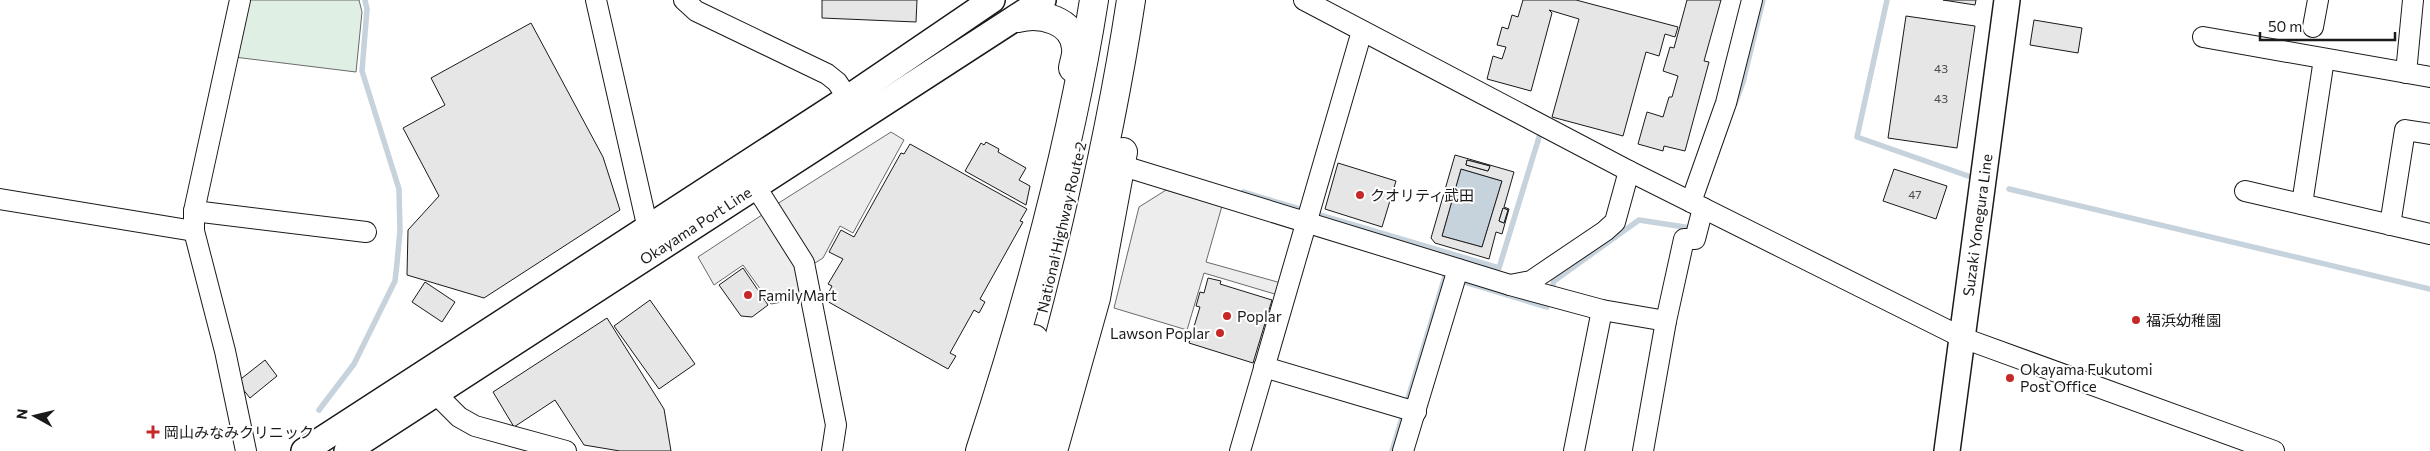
<svg xmlns="http://www.w3.org/2000/svg" width="2430" height="451" font-family="Commissioner,'Noto Sans JP',sans-serif">
	<rect width="100%" height="100%" fill="#fff"/>
	<path fill="#e0efe3" stroke="#6a6a6a" d="M246,0h113l3,12 -6,60 -122,-15z"/>
	<g fill="#ededed" stroke="#6a6a6a">
		<path d="M891,132l13,8 -51,93 -13,-7 -17,32 -8,5 -38,-59z"/>
		<path d="M1166,190l56,16 -16,56 75,21 -3,12 -74,-22 -17,57 -73,-22 25,-101z"/>
		<path d="M765,213l35,55 4,30 -33,6 -28,-39 -29,20 -16,-28z"/>
	</g>
	<path fill="#c6d2dc" stroke="#6a6a6a" d="M1461,169l41,12 -20,66 -40,-11z"/>
	<g fill="none" stroke-linecap="round" stroke-linejoin="round">
		<g stroke="#c6d2dc" stroke-width="5.5">
			<path d="M1887,0l-30,137 114,40"/>
			<path d="M1735,104l8,-22 20,-82"/>
			<path d="M2009,189l421,100"/>
			<path d="M1243,192l256,76 41,-134"/>
			<path d="M1445,276l102,31 7,-26 85,-61 52,8"/>
			<path d="M319,410l35,-46 41,-83 2,-18 3,-32 -1,-42 -37,-118 5,-62 -2,-9"/>
			<path d="M1392,451l54,-178"/>
		</g>
	</g>
	<g fill="#e6e6e6" stroke="#1a1a1a" fill-rule="evenodd">
		<path d="M822,0h95l-1,22 -94,-4z"/>
		<path d="M1523,0h53l102,27 -3,10 -10,-3 -6,22 -13,-4 -23,84 -71,-19 27,-98 -30,-9 3,3 -21,78 -44,-12 6,-23 9,3 4,-12 -9,-2 5,-18 6,2 4,-14 6,2z"/>
		<path d="M1687,0h34l-17,61 5,1 -24,89 -21,-5 -1,5 -25,-7 9,-32 16,5 6,-20h3l6,-21 -15,-5 7,-24 4,1z"/>
		<path d="M1943,0h33l-1,5z"/>
		<path d="M1906,16l69,10 -18,122 -69,-10z"/>
		<path d="M2034,20l48,8 -4,25 -48,-8z"/>
		<path d="M531,23l72,134 17,53 -136,88 -77,-23 1,-45 31,-34 -36,-68 42,-23 -14,-27z"/>
		<path d="M986,142l13,7 -1,3 28,16 -7,12 11,6 -4,19 -61,-34 16,-28 3,2z"/>
		<path d="M910,144l117,65 -7,12 3,1 -43,77 5,3 -6,11 -5,-3 -24,43 6,3 -8,13 -123,-69 7,-14 -4,-2 15,-25 -14,-7 12,-22 13,7 47,-84 3,1z"/>
		<path d="M1455,155l59,17 -10,35 5,2 -7,25 -6,-2 -7,27 -54,-16 -4,-5zM1467,160l23,6 -2,5 -22,-6zM1461,169l41,12 -20,66 -40,-11zM1503,208l5,2 -4,13 -5,-2z"/>
		<path d="M1467,160l23,6 -2,5 -22,-6z"/>
		<path d="M1338,163l58,18 -14,46 -57,-18z"/>
		<path d="M1894,169l53,17 -11,33 -53,-18z"/>
		<path d="M1503,208l5,2 -4,13 -5,-2z"/>
		<path d="M743,268l25,37 -16,12 -11,-1 -22,-31z"/>
		<path d="M1208,278l13,3 -1,3 52,16 -19,63 -64,-20 11,-36 -4,-1 4,-14 4,1z"/>
		<path d="M425,282l30,20 -13,20 -30,-20z"/>
		<path d="M650,300l45,64 -36,25 -45,-63z"/>
		<path d="M607,318l57,91 7,42h-51l-36,-6 -29,-45 -41,27 -21,-35z"/>
		<path d="M265,360l12,16 -27,22 -13,-16z"/>
	</g>
	<g fill="none" stroke-linecap="round" stroke-linejoin="round">
		<g stroke="#1a1a1a" stroke-width="22">
			<g id="minor">
				<path d="M240,0l-46,211v20l31,120 21,100"/>
				<path d="M596,0l52,229 7,11"/>
				<path d="M684,0l12,11 131,63 10,8 19,28"/>
				<path d="M1304,0l325,171 334,167 311,113"/>
				<path d="M2313,27l5,-27"/>
				<path d="M2203,37l227,40"/>
				<path d="M2406,73l7,-73"/>
				<path d="M1120,165l390,120 92,25 64,11"/>
				<path d="M756,187l48,76 32,162 -4,26"/>
				<path d="M2245,191l185,43"/>
				<path d="M0,199l194,32"/>
				<path d="M1691,202l35,-99 26,-103"/>
				<path d="M2302,204l22,-145"/>
				<path d="M194,211l172,21"/>
				<path d="M2390,225l15,-95 25,4"/>
				<path d="M1510,285l21,-4 74,-50 10,-9 14,-51"/>
				<path d="M1264,367l152,45"/>
				<path d="M435,393l24,24 16,9 91,25"/>
				<path d="M1240,451l122,-420"/>
				<path d="M1403,451l55,-182"/>
				<path d="M1574,451l28,-141"/>
				<path d="M1643,451l23,-130 18,-82h11l8,-31"/>
			</g>
		</g>
		<g stroke="#1a1a1a" stroke-width="28">
			<g id="major">
				<path d="M304,451l544,-353 144,-98"/>
				<path id="s1" d="M347,451l696,-451"/>
				<path id="s2" d="M1947,451l60,-451"/>
			</g>
		</g>
		<g stroke="#1a1a1a" stroke-width="30">
			<g id="highway">
				<path d="M1018,18c22,-6 56,2 58,30 1,7 -2,14 -3,20"/>
				<path d="M980,451c48,-147 90,-298 114,-451"/>
				<path d="M1003,451l31,-112"/>
				<path d="M1028,451c43,-148 80,-299 103,-451"/>
				<path d="M1053,451l43,-153 27,-146"/>
			</g>
		</g>
		<use href="#minor" stroke="#fff" stroke-width="20"/>
		<use href="#major" stroke="#fff" stroke-width="25"/>
		<use href="#highway" stroke="#fff" stroke-width="28"/>
	</g>
	<g fill="#c62828" stroke="#fff" stroke-width="2">
		<circle cx="1360" cy="195" r="5"/>
		<circle cx="748" cy="295" r="5"/>
		<circle cx="1227" cy="316" r="5"/>
		<circle cx="2136" cy="320" r="5"/>
		<circle cx="1220" cy="333" r="5"/>
		<circle cx="2010" cy="378" r="5"/>
		<path d="M150.5 424.5h5v5h5v5h-5v5h-5v-5h-5v-5h5z"/>
	</g>
	<g text-anchor="middle" dominant-baseline="central" stroke-width="4" stroke-linejoin="round" paint-order="stroke">
		<g font-size="12" fill="#4d4d4d">
			<text x="1941" y="68">43</text>
			<text x="1941" y="98">43</text>
			<text x="1915" y="194">47</text>
		</g>
		<g font-size="15" fill="#1a1a1a" stroke="#fff" text-anchor="start">
			<text x="1370" y="195">クオリティ武田</text>
			<text x="758" y="295">FamilyMart</text>
			<text x="1237" y="316">Poplar</text>
			<text x="2146" y="320">福浜幼稚園</text>
			<text x="1210" y="333" text-anchor="end">Lawson Poplar</text>
			<text x="2020" y="369">Okayama Fukutomi<tspan x="2020" dy="17">Post Office</tspan></text>
			<text x="164" y="432">岡山みなみクリニック</text>
		</g>
		<g font-size="15" fill="#1a1a1a" stroke="#fff">
			<text stroke="none"><textPath href="#s1" startOffset="415">Okayama Port Line</textPath></text>
			<text stroke="none"><textPath href="#s2" startOffset="228">Suzaki Yonegura Line</textPath></text>
			<text transform="translate(1061 227) rotate(-77)">National Highway Route 2</text>
		</g>
	</g>
	<g transform="translate(35 416) rotate(278)" stroke="#ffffff" stroke-width="4" paint-order="stroke">
	<path d="M0-4L9 19L0 12L-9 19Z" fill="#1a1a1a"/>
	<text y="-8" font-size="14" font-weight="bold" text-anchor="middle" fill="#1a1a1a">N</text>
	</g>
	<path d="M2260 32v8h135v-8" fill="none" stroke="#1a1a1a" stroke-width="2.5"/>
	<text x="2268" y="32" font-size="15" fill="#1a1a1a" stroke="#ffffff" stroke-width="4" paint-order="stroke">50 m</text>
</svg>
